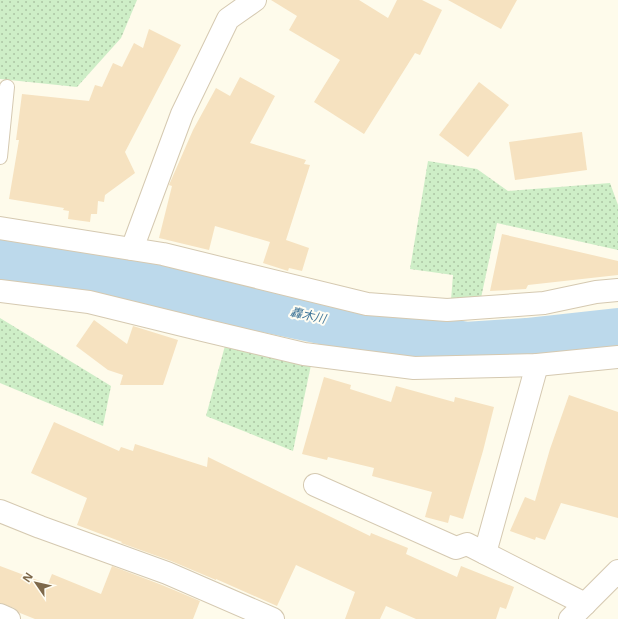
<svg xmlns="http://www.w3.org/2000/svg" width="618" height="619" font-family="'Open Sans','Noto Sans JP',sans-serif">
	<defs>
		<pattern id="park-dots" width="8" height="8" patternUnits="userSpaceOnUse"><rect width="8" height="8" fill="#ceeec7"/><path d="M2 2h.1M6 6h.1" fill="none" stroke="#acc5a4" stroke-width="1.8" stroke-linecap="round"/></pattern>
	</defs>
	<rect width="100%" height="100%" fill="#fefbeb"/>
	<g fill="url(#park-dots)">
		<path d="M0,0h137l-16,38 -44,49 -77,-8z"/>
		<path d="M428,161l49,8 31,22 102,-8 8,22v45l-121,-27 -16,75 -30,2 2,-25 -43,-6z"/>
		<path d="M0,318l111,68 -8,40 -103,-43z"/>
		<path d="M226,342l85,23 -18,86 -87,-35z"/>
	</g>
	<g fill="none" stroke-linecap="round" stroke-linejoin="round">
		<path stroke="#bcd9eb" stroke-width="52" d="M0,256l144,25 321,67 62,-4 91,-10"/>
	</g>
	<g fill="#f6e2c0">
		<path d="M271,0h88l29,18 9,-18h25l20,10 -22,45 -5,-2 -51,81 -50,-32 26,-42 -51,-30 8,-14z"/>
		<path d="M448,0h69l-16,29z"/>
		<path d="M149,29l32,16 -56,107 10,21 -30,22 -1,7 -6,-1 -1,13h-6l-1,8 -22,-3 1,-8 -6,-1 1,-2 -55,-9 10,-59h-3l6,-46 67,7 6,-16 7,2 11,-24 9,4 12,-24 9,5z"/>
		<path d="M240,77l35,19 -25,47 56,17 -2,4 6,1 -24,75 23,8 -7,23 -13,-3 -1,3 -25,-8 7,-21 -55,-16 -6,24 -50,-12 13,-52 -3,-1 24,-55 23,-42 14,8z"/>
		<path d="M479,82l30,23 -41,52 -29,-22z"/>
		<path d="M582,132l5,38 -72,10 -6,-38z"/>
		<path d="M502,234l116,27v14l-90,10 -2,4 -36,2z"/>
		<path d="M94,320l33,24 6,-18 45,14 -15,45h-43l3,-10 -15,-5 -32,-24z"/>
		<path d="M324,377l27,8 -1,4 41,13 5,-16 58,16 1,-5 39,10 -11,44 -20,68 -13,-4 -2,8 -23,-6 7,-25 -60,-16 2,-8 -46,-11 -1,3 -25,-6z"/>
		<path d="M569,395l49,17v106l-57,-15 -16,37 -9,-3 -1,3 -25,-9 15,-34 10,4 15,-52z"/>
		<path d="M54,422l65,29 2,-4 12,4 2,-7 72,23 1,-10 162,79 1,-3 37,15 -2,6 51,23 4,-11 53,21 -8,22 -6,-2 -4,12h-80l-30,-13 -6,13h-35l10,-27 -59,-27 -19,41 -61,-27v1l-45,-19 -50,-18 1,-1 -45,-17 10,-27 -56,-25z"/>
		<path d="M0,566l48,18 4,-10 49,20 11,-28 50,19 38,16 -7,18h-158l-15,-6 -6,-5 -14,-5z"/>
	</g>
	<g fill="none" stroke-linecap="round" stroke-linejoin="round">
		<g stroke="#d5c9b1" stroke-width="16">
			<path id="service" d="M0,157l7,-70"/>
		</g>
		<g stroke="#d5c9b1" stroke-width="24">
			<g id="minor">
				<path d="M0,228l163,26 204,50 80,6 97,-7 52,-11 22,-2"/>
				<path d="M132,249l50,-135 46,-95 27,-19"/>
				<path d="M0,291l89,11 114,28 101,24 110,14 123,-3 81,-8"/>
				<path d="M315,485l141,63 11,-4 118,60"/>
				<path d="M0,511l40,16 127,46 106,46"/>
				<path d="M485,553l52,-188"/>
				<path d="M0,615l9,4"/>
				<path d="M570,619l48,-48"/>
			</g>
		</g>
		<use href="#service" stroke="#fff" stroke-width="14"/>
		<use href="#minor" stroke="#fff" stroke-width="22"/>
	</g>
	<g text-anchor="middle" dominant-baseline="central" stroke-width="4" stroke-linejoin="round" paint-order="stroke">
		<g font-size="12" font-style="italic" fill="#43789a" stroke="#fffdf3">
			<text transform="translate(308 315) rotate(12)">轟木川</text>
		</g>
	</g>
	<g transform="translate(36 583) rotate(304)" stroke="#fffdf3" stroke-width="3" paint-order="stroke">
	<path d="M0-3L7 15L0 10L-7 15Z" fill="#7d684a"/>
	<text y="-6" font-size="11" font-weight="bold" text-anchor="middle" fill="#7d684a">N</text>
	</g>
</svg>
